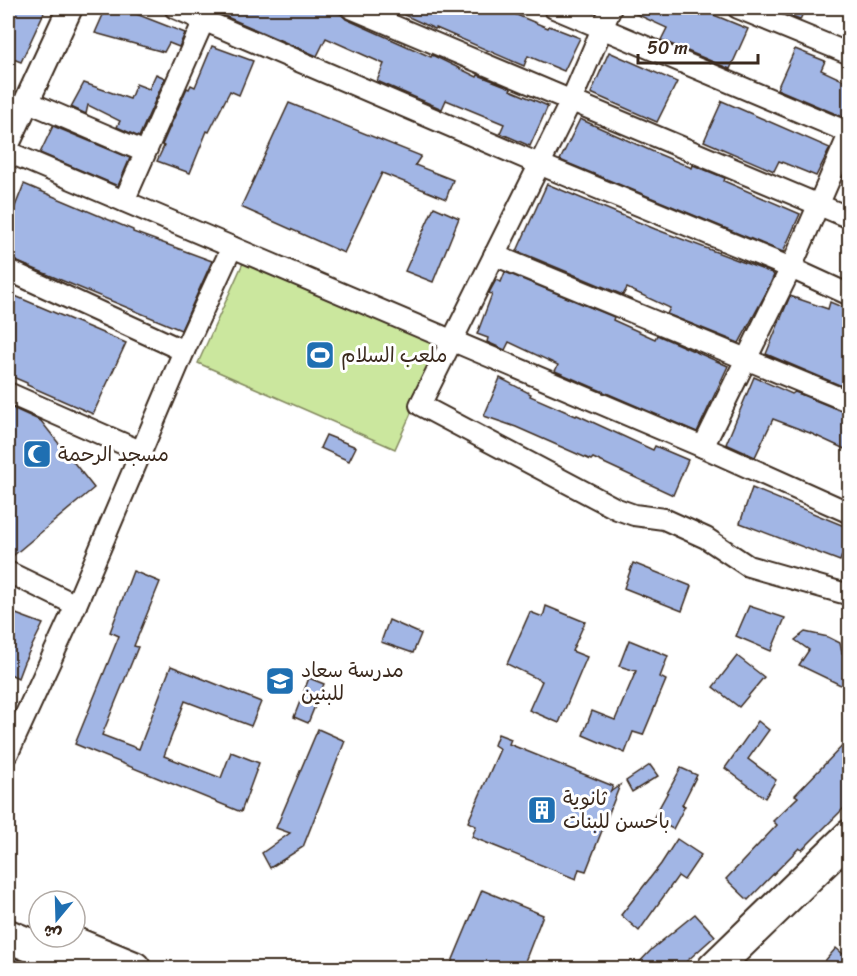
<svg xmlns="http://www.w3.org/2000/svg" width="857" height="976" font-family="Sriracha,'Playpen Sans Arabic',sans-serif">
	<rect width="100%" height="100%" fill="#fff"/>
	<filter id="ink" filterUnits="userSpaceOnUse"><feTurbulence type="fractalNoise" baseFrequency=".0167" numOctaves="2"/><feDisplacementMap in="SourceGraphic" scale="12" xChannelSelector="R" yChannelSelector="G"/><feConvolveMatrix kernelMatrix="1 2 1 2 8 2 1 2 1" color-interpolation-filters="sRGB"/></filter>
	<g filter="url(#ink)">
		<path fill="#cbe79e" stroke="#83885e" stroke-width="1.5" d="M243,263l198,83 -46,103 -197,-86z"/>
		<g fill="#a2b6e5" stroke="#3b2a1e" stroke-width="1.5">
			<path d="M8,8h38l-25,54 -13,-5z"/>
			<path d="M106,8h15l64,25 -6,14 -10,-4 -5,9 -69,-19z"/>
			<path d="M206,8h116l19,6 5,5 85,38 1,-2 45,22 1,-2 33,13 -1,2 38,16 -18,40 -30,-13 4,-9 -58,-24 -4,9 -65,-28 7,-17 -58,-26 -9,18z"/>
			<path d="M389,8h111l48,20 1,-2 31,12 -16,33 -36,-15 -4,10 -88,-38 -1,1z"/>
			<path d="M623,8h83l9,4 -1,3 34,14 -18,40 -69,-29 6,-12z"/>
			<path d="M768,8h37l-5,12z"/>
			<path d="M212,46l41,15 -14,34 -9,-4 -21,41 -2,-1 -17,42 -33,-12 7,-15 -2,-1 25,-57 2,1 2,-4 4,2z"/>
			<path d="M795,49l30,12 -4,9 28,13v20l-6,14 -66,-28z"/>
			<path d="M609,52l68,30 -20,40 -66,-29z"/>
			<path d="M156,74l9,4 -26,59 -22,-10 3,-6 -32,-16 -2,9 -15,-7 13,-24 46,16 6,-15 13,5z"/>
			<path d="M722,101l108,47 -14,28 -37,-15 -5,10 -70,-30z"/>
			<path d="M289,103l132,53 -6,9 38,15 -7,19 -64,-26 -38,80 -103,-46z"/>
			<path d="M580,119l76,34 36,15 1,-3 32,13 -1,3 76,33 -17,38 -223,-92z"/>
			<path d="M53,126l77,32 -12,28 -78,-33z"/>
			<path d="M24,184l109,46v2l79,29 -31,69 -173,-72v-34z"/>
			<path d="M547,184l108,45 117,44 2,2 -7,16 -28,52 -72,-29 3,-6 -43,-20 -4,7 -106,-44z"/>
			<path d="M434,207l25,11 -26,64 -28,-11z"/>
			<path d="M505,272l109,45 -1,3 42,19 2,-4 71,31 -31,66 -142,-61 3,-6 -49,-23 -4,8 -18,-8 1,-4 -11,-4 15,-40 -3,-1 7,-13 5,2z"/>
			<path d="M8,293l118,50 -33,71 -66,-29v-2l-19,-8z"/>
			<path d="M790,296l38,13 2,-7 19,8v79l-83,-35z"/>
			<path d="M754,377l38,17 3,-2 54,22v37l-39,-18 -37,-14 -18,38 -29,-13z"/>
			<path d="M500,378l31,16 -1,2 46,20 1,-1 76,35 2,-4 33,14 -15,35 -80,-37 -2,2 -75,-33 -32,-11z"/>
			<path d="M8,406l33,15 53,67 -86,72z"/>
			<path d="M326,435l30,12 -7,14 -29,-13z"/>
			<path d="M752,488l97,40v7l-9,26 -100,-38z"/>
			<path d="M633,563l58,23 -9,25 -58,-23z"/>
			<path d="M133,571l27,11 -26,64 4,1 -36,88 37,14 32,-83 90,36 -10,24 -66,-25 -21,55 57,22 10,-26 28,11 -18,49 -166,-68 44,-108 -9,-4z"/>
			<path d="M546,606l39,16 -13,29 15,6 -28,66 -30,-13 13,-29 -35,-17 23,-52 13,5z"/>
			<path d="M749,606l36,12 -14,33 -35,-15z"/>
			<path d="M8,611l35,13 -19,38 -6,16 -10,-5z"/>
			<path d="M389,620l32,14 -8,19 -32,-11z"/>
			<path d="M805,632l23,5 12,6 2,10 7,3v33l-50,-24 10,-15 -14,-10z"/>
			<path d="M629,640l39,16 -8,21 6,3 -23,55 -10,-3 -8,21 -42,-18 9,-24 23,9 21,-49 -17,-5z"/>
			<path d="M737,656l27,21 -25,30 -26,-20z"/>
			<path d="M309,678l15,6 -16,39 -14,-6z"/>
			<path d="M758,721l11,9 -21,29 28,21 -11,18 -40,-30z"/>
			<path d="M318,729l27,12 -42,106 -33,21 -8,-15 28,-20 -14,-5z"/>
			<path d="M498,734l13,5 -2,5 104,42 -3,6 10,-7 -34,86 -7,-2 -3,10 -104,-42 4,-11 -8,-4 32,-73 -6,-4z"/>
			<path d="M849,739v64l-47,47 -3,-2 -51,52 -22,-21 51,-54 -4,-4 25,-24 -3,-2z"/>
			<path d="M650,765l8,11 -26,16 -6,-11z"/>
			<path d="M681,768l16,7 -15,30 3,1 -12,23 -20,-10z"/>
			<path d="M677,839l24,16 -17,25 -6,-4 -39,55 -18,-16 40,-51z"/>
			<path d="M482,890l61,25 -21,54h-73z"/>
			<path d="M695,914l20,22 -37,33h-45l19,-20z"/>
			<path d="M836,948l13,11v10h-31z"/>
			<path d="M8,955l32,14h-32z"/>
		</g>
		<g fill="none" stroke-linecap="round" stroke-linejoin="round">
			<g stroke="#3b2a1e" stroke-width="24">
				<g id="minor">
					<path d="M175,8l364,156 252,104 59,27"/>
					<path d="M351,8l499,210"/>
					<path d="M554,8l296,125"/>
					<path d="M611,8l-40,93 -151,304 197,104 17,6 30,4 42,19 42,28 102,29"/>
					<path d="M738,8l112,46"/>
					<path d="M26,101l119,51"/>
					<path d="M8,152l695,295 147,66"/>
					<path d="M124,201l80,-181"/>
					<path d="M494,255l356,147"/>
					<path d="M8,270l176,81 48,-104"/>
					<path d="M8,393l134,59"/>
					<path d="M703,447l88,-179 59,-136"/>
					<path d="M8,572l68,33"/>
					<path d="M8,753l68,-148 108,-254"/>
				</g>
			</g>
			<g stroke="#3b2a1e" stroke-width="28">
				<path id="tertiary" d="M8,142l62,-134"/>
			</g>
			<g stroke="#3b2a1e" stroke-width="36">
				<g id="trunk">
					<path d="M8,936l78,32"/>
					<path d="M66,940l68,28"/>
					<path d="M714,968l136,-132"/>
				</g>
			</g>
			<use href="#minor" stroke="#fff" stroke-width="20"/>
			<use href="#tertiary" stroke="#fff" stroke-width="24"/>
			<use href="#trunk" stroke="#fff" stroke-width="32"/>
		</g>
	</g>
	<defs>
		<g id="stadium-square" transform="scale(1.5)"><rect x="-9" y="-9" width="18" height="18" rx="4" fill="#1f6fb2" stroke="#fff"/><path d="M0-5a6.5 5 0 1 0 0 10a6.5 5 0 1 0 0-10ZM-3.5-1.8h7v3.6h-7Z" fill="#fff"/></g>
		<g id="mosque-square" transform="scale(1.5)"><rect x="-9" y="-9" width="18" height="18" rx="4" fill="#1f6fb2" stroke="#fff"/><path d="M3.5-4.9A6 6 0 1 0 3.5 4.9A5 5 0 1 1 3.5-4.9Z" fill="#fff"/></g>
		<g id="school-square" transform="scale(1.5)"><rect x="-9" y="-9" width="18" height="18" rx="4" fill="#1f6fb2" stroke="#fff"/><path d="M0-5L7-2L0 1L-7-2ZM-4 1L0 2.5L4 1V4Q0 6-4 4Z" fill="#fff"/></g>
		<g id="building-square" transform="scale(1.5)"><rect x="-9" y="-9" width="18" height="18" rx="4" fill="#1f6fb2" stroke="#fff"/><path d="M-4-6H4V6H1V3H-1V6H-4ZM-2.5-4.3h1.7v1.8h-1.7ZM.8-4.3h1.7v1.8H.8ZM-2.5-1h1.7V.8h-1.7ZM.8-1h1.7V.8H.8Z" fill="#fff"/></g>
	</defs>
	<g fill-rule="evenodd">
		<use href="#stadium-square" x="320" y="355"/>
		<use href="#mosque-square" x="37" y="454"/>
		<use href="#school-square" x="280" y="681"/>
		<use href="#building-square" x="542" y="810"/>
	</g>
	<g text-anchor="middle" dominant-baseline="central" stroke-width="6" stroke-linejoin="round" paint-order="stroke">
		<g font-size="20" fill="#3b2a1e" stroke="#fff" text-anchor="start">
			<text x="341" y="355">ملعب السلام</text>
			<text x="58" y="454">مسجد الرحمة</text>
			<text x="301" y="670">مدرسة سعاد<tspan x="301" dy="23">للبنين</tspan></text>
			<text x="563" y="798">ثانوية<tspan x="563" dy="23">باحسن للبنات</tspan></text>
		</g>
	</g>
	<rect width="857" height="976" fill="none" stroke="#fff" stroke-width="30"/>
	<rect x="15" y="15" width="827" height="946" fill="none" stroke="#3b2a1e" stroke-width="2" filter="url(#ink)"/>
	<g transform="translate(57 919) rotate(199)"><circle r="28" fill="#ffffff" stroke="#b1aaa5" stroke-width="1.5"/>
	<path d="M0-4.5L10 22L0 15L-10 22Z" fill="#1f6fb2"/>
	<text y="-9" font-size="16" font-weight="bold" text-anchor="middle" fill="#3b2a1e">ش</text>
	</g>
	<path d="M638 54v9h120v-9" fill="none" stroke="#3b2a1e" stroke-width="3"/>
	<text x="647" y="54" font-size="18" fill="#3b2a1e" stroke="#ffffff" stroke-width="4.5" paint-order="stroke">50 m</text>
</svg>
